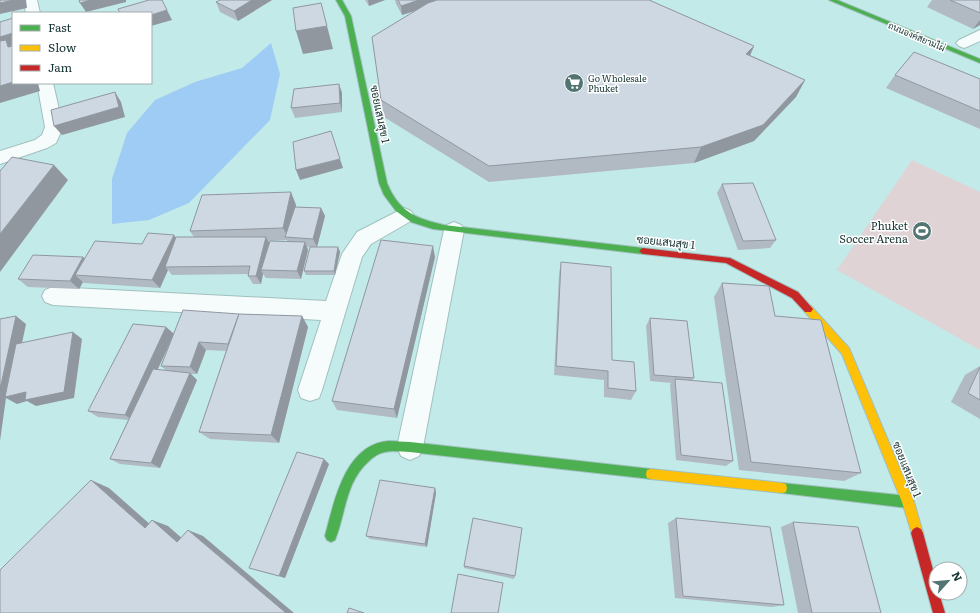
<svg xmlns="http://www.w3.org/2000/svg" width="980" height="613" font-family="Literata,Sarabun,serif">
	<rect width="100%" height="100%" fill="#c2eae8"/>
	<path fill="#dfd3d5" d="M912,160l68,32v158l-143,-80z"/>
	<path fill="#9eccf4" d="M271,43l9,31 -10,46 -81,83 -40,17 -37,4v-45l15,-46 28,-33 40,-18 47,-14z"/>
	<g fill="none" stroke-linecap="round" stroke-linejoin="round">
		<g stroke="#a0c0bf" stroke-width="2">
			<g id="street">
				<path d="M23,0h14l3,13h-14z"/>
				<path d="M980,30v11l-11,5 -5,2 -5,-2 -3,-3 3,-3z"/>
				<path d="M37,83h16l10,44 -7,16 -9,5 -47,16v-13l35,-11 7,-5 3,-8z"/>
				<path d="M404,208l7,3 3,5 -3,5 -40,23 -9,13 -40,133 -3,8 -9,3 -9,-3 -3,-8 23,-70 -268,-15 -8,-3 -3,-6 3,-6 8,-3 273,14 16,-47 15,-22z"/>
				<path d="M454,222l7,3 3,5 -41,217 -4,9 -9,4 -9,-4 -4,-9 47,-217 3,-5z"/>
			</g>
		</g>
		<g stroke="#a0c0bf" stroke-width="2">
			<g id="fast">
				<path d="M336,0h6l9,16 36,167c11,28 29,36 57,42l199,23 4,3 -1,2 -3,1 -210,-25 -22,-7 -15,-11 -12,-16 -5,-12 -34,-167z"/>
				<path d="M829,0h8l143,59v4z"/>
				<path d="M389,441l21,1 241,27 4,1 1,4 -1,4 -4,1 -241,-27c-8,0 -17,-2 -25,0 -6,1 -12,5 -16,9 -24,21 -23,52 -34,79l-4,2 -4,-2 -2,-4c9,-34 20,-92 64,-95z"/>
				<path d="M782,483l126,13 4,2 2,4 -2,4 -4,2 -126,-15 -4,-1 -1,-4 1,-4z"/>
			</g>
		</g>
		<g stroke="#a0c0bf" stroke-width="2">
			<g id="slow">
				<path d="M808,305l3,1 38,42 65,154 9,31 -2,4 -4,2 -4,-2 -11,-35 -60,-148 -37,-42 -2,-3 2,-3z"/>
				<path d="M651,469l131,14 4,1 1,4 -1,4 -4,1 -131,-14 -4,-1 -1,-4 1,-4z"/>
			</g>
		</g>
		<g stroke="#a0c0bf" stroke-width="2">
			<g id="jam">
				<path d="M643,248l87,10 68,34 15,17 -2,3h-6l-13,-14 -66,-35 -83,-9 -4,-3z"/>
				<path d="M917,527l4,2 2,4 13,48v12h3l6,20h-12l-22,-80 2,-4z"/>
			</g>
		</g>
		<use href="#street" fill="#f6fcfc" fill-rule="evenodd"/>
		<use href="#fast" fill="#4caf50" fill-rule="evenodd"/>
		<use href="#slow" fill="#ffc107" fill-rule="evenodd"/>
		<use href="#jam" fill="#c62828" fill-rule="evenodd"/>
	</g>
	<g fill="#b1bac3" fill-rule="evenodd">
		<path d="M272,0l-34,21 -18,-9 -4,-10z"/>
		<path d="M365,0h20l-16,6z"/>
		<path d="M395,0h254l105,46 -4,9 55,25 -9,17 -42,44 -60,22 -205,19 -105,-65 -3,-17 33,-89 -12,4 -6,-11z"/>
		<path d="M932,0h48v25l-7,4 -46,-22z"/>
		<path d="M895,75l85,4v50l-94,-41z"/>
		<path d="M339,84l3,9v19l-47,6 -4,-10z"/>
		<path d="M722,184l54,56 -6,8 -32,2 -21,-57z"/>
		<path d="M296,205v2l25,1 4,8 -8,31h21l2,5 -5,23h-29l-2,-4 8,-24h-5l1,3 -7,29 -35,-1 -3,-4 -2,10h-8l-5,-8v-2l-76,1 -4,-5 -8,18 -76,-5 -1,-1 -4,7 -51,-2 -10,-8 65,-22 2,1 89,-23 2,3 18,-1 -4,-6zM287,240v1l-18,2 -1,-2z"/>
		<path d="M435,257l-38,161 -60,-8 -5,-9z"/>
		<path d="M561,262l51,98 24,31 -5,9 -27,-3v-17l-50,-5 5,-101z"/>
		<path d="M722,283l53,33 86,157 -17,8 -105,-11 -25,-173z"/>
		<path d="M239,314l63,2 6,11 -29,116 -69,-4 -11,-7 27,-81 -20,-1 -9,24h-6l6,6 -37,88 -40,-4 -10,-5 18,-39 -30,-3 -10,-6 78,-84 8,7zM171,341l-10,25 6,5 -10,-1z"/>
		<path d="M650,318l44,60 -2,2 41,81 -7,5 -50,-6 -6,-75 1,-2 -21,-2 -4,-55z"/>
		<path d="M980,366v53l-29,-17 14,-27z"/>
		<path d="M329,464l-44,114 -36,-10z"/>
		<path d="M435,488l1,5 -9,54 -57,-8 -4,-3z"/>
		<path d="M676,518l108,87 -12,2 -97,-9 -7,-75z"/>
		<path d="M793,522l88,91h-83l-17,-86z"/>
		<path d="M464,566l51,10 -1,3 -50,-11z"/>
	</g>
	<g fill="#90979f">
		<path d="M13,0h13l1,8 -27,6v-11z"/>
		<path d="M91,0h35v2l-40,10 -6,-9z"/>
		<path d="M252,0h20l-34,21 -4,-10z"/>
		<path d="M368,0h17l-16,6z"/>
		<path d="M419,0h31l-48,15 -1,-9z"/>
		<path d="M167,10l5,10 -21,6v-11z"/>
		<path d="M980,20v5l-7,4z"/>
		<path d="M327,26l6,23 -30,5 -7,-23z"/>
		<path d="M13,33v12h-2l2,3h-13v-11z"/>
		<path d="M754,46l-7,17 -1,-9z"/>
		<path d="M805,80l-9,17 -42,44 -60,22 7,-16z"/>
		<path d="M13,82v1h25l2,8 -40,12v-17z"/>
		<path d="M339,84l3,9v19l-2,-9z"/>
		<path d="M115,92l6,10 4,15 -63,18 -8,-9z"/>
		<path d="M340,159l3,9 -43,12 -4,-10z"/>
		<path d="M54,165l14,15 -68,92v-38z"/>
		<path d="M291,192l5,13 -6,32h-2l-5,-9z"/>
		<path d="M321,208l4,8 -8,31 -4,-8z"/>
		<path d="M174,235l7,9 -16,23 3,3 -8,18 -8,-8z"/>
		<path d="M266,237l5,9 -10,24 2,4 -2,10 -5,-8z"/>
		<path d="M305,242l3,8 -7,29 -4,-8z"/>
		<path d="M433,246l2,11 -38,161 -3,-9z"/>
		<path d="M338,247l2,5 -5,23 -1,-4z"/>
		<path d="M83,257l9,8 -17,10 8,7 -4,7 -9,-8z"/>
		<path d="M16,316l10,8 -14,67 61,-59 9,7 -8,59 -38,8 -9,-5 -10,3 -11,-6 -6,43v-56z"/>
		<path d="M302,316l6,11 -29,116 -8,-8z"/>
		<path d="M166,327l8,7 -40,87 -9,-6z"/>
		<path d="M199,342l7,8 -9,24 -7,-7z"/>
		<path d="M190,373l7,7 -37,88 -9,-5z"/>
		<path d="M324,459l5,5 -44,114 -6,-2z"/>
		<path d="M91,480l18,8 52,46 -16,-6z"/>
		<path d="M435,488l1,5 -9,54 -2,-3z"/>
		<path d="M152,520l16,6 24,21 -15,-5z"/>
		<path d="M188,530l15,6 91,77h-8z"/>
	</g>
	<g fill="#ced8e3" stroke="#90979f">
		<path d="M0,0h13l-13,3z"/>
		<path d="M79,0h12l-11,3z"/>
		<path d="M149,0h13l5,10 -16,5v-2h-31l-2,-4z"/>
		<path d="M220,0h32l-18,11 -18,-9z"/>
		<path d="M398,0h21l-18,6z"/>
		<path d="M437,0h212l105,46 -8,8 59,26 -42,45 -62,22 -212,19 -108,-66 -9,-63 56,-34z"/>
		<path d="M950,0h30v13z"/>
		<path d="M321,3l6,23 -31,5 -3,-23z"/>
		<path d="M13,18v15l-13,4v-15z"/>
		<path d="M6,40l2,7 5,-1v36l-13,4v-45z"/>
		<path d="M914,52l66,27v32l-85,-36z"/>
		<path d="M339,84l1,19 -49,5 3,-19z"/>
		<path d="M115,92l4,15 -65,19 -3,-16z"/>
		<path d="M331,131l9,28 -44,11 -3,-28z"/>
		<path d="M12,157l42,8 -54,69v-63z"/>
		<path d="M753,183l23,57 -33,1 -21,-57z"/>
		<path d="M291,192l-8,36 -93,3 12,-36z"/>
		<path d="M295,207l26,1 -8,31 -28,-2z"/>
		<path d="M148,233l26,2 -22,45 -77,-5 20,-34 47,3z"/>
		<path d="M176,237h90l-10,39h-8l2,-10 -85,1z"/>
		<path d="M381,240l52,6 -39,163 -62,-8z"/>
		<path d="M270,241l35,1 -8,29 -36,-1z"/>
		<path d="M310,247h28l-4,24h-30z"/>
		<path d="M33,255l50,2 -13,24 -52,-2z"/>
		<path d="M561,262l50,5 1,93 22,2 2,29 -28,-3v-17l-52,-5z"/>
		<path d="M722,283l47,3 6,30 46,4 40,153 -110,-11z"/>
		<path d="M183,310l56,4 -11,30 -29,-2 -9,25 -29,-1z"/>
		<path d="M239,314l63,2 -31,119 -72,-3z"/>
		<path d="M16,316l-15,69h-1v-66z"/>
		<path d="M650,318l37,3 7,57 -40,-3z"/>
		<path d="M133,324l33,3 -41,88 -37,-4z"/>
		<path d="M73,332l-9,60 -39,8 1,-8 -21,5 11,-53z"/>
		<path d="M980,367v33l-12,-7z"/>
		<path d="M153,369l37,4 -39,90 -41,-4z"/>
		<path d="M675,379l47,4 11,78 -52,-6z"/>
		<path d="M297,452l27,7 -45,117 -30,-8z"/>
		<path d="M91,480l54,48 7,-8 25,22 11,-12 98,83h-286v-43z"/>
		<path d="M380,480l55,8 -10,56 -59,-8z"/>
		<path d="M473,518l49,10 -7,48 -51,-10z"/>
		<path d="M676,518l94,9 14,78 -101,-9z"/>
		<path d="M793,522l65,5 23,86h-69z"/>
		<path d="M458,574l45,9 -5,30h-47z"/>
		<path d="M349,608l15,5h-17z"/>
	</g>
	<defs>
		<g id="supermarket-disc" transform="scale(1)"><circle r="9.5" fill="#527472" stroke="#fff"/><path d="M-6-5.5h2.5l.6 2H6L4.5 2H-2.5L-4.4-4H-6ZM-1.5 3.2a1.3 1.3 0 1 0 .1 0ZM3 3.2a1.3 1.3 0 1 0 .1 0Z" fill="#fff"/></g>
		<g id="stadium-disc" transform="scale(1)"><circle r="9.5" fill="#527472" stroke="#fff"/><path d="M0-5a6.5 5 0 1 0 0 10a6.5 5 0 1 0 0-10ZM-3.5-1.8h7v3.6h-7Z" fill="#fff"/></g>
	</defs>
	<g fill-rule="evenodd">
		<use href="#supermarket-disc" x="574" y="83"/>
		<use href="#stadium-disc" x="922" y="231"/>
	</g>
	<g text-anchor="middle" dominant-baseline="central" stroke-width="3" stroke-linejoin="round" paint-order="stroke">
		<g font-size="9" fill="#163433" stroke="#fff">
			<text transform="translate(917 36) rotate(23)">ถนนองค์สยามไผ่</text>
		</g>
		<g font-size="9" fill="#163433" stroke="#fff" text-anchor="start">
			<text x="588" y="78">Go Wholesale<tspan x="588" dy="10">Phuket</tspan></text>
		</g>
		<g font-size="11" fill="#163433" stroke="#fff">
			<text transform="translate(381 114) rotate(78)">ซอยแสนสุข 1</text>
			<text transform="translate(666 241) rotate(6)">ซอยแสนสุข 1</text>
			<text transform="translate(908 469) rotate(68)">ซอยแสนสุข 1</text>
		</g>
		<g font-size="11" fill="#163433" stroke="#fff" text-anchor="end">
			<text x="908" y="225">Phuket<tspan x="908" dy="13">Soccer Arena</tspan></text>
		</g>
	</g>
	<rect x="12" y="12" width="140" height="72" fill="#ffffff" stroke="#a2aead"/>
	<rect x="20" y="25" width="20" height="6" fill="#4caf50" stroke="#a2aead"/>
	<text x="48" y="32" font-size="12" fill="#163433">Fast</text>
	<rect x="20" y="45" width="20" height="6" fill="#ffc107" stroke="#a2aead"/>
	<text x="48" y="52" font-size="12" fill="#163433">Slow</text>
	<rect x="20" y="65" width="20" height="6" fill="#c62828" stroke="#a2aead"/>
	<text x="48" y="72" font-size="12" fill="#163433">Jam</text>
	<g transform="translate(948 581) rotate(63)"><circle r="19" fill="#ffffff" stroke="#a2aead"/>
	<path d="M0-3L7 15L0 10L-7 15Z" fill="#527472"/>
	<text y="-6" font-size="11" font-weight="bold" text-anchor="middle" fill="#163433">N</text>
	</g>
</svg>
